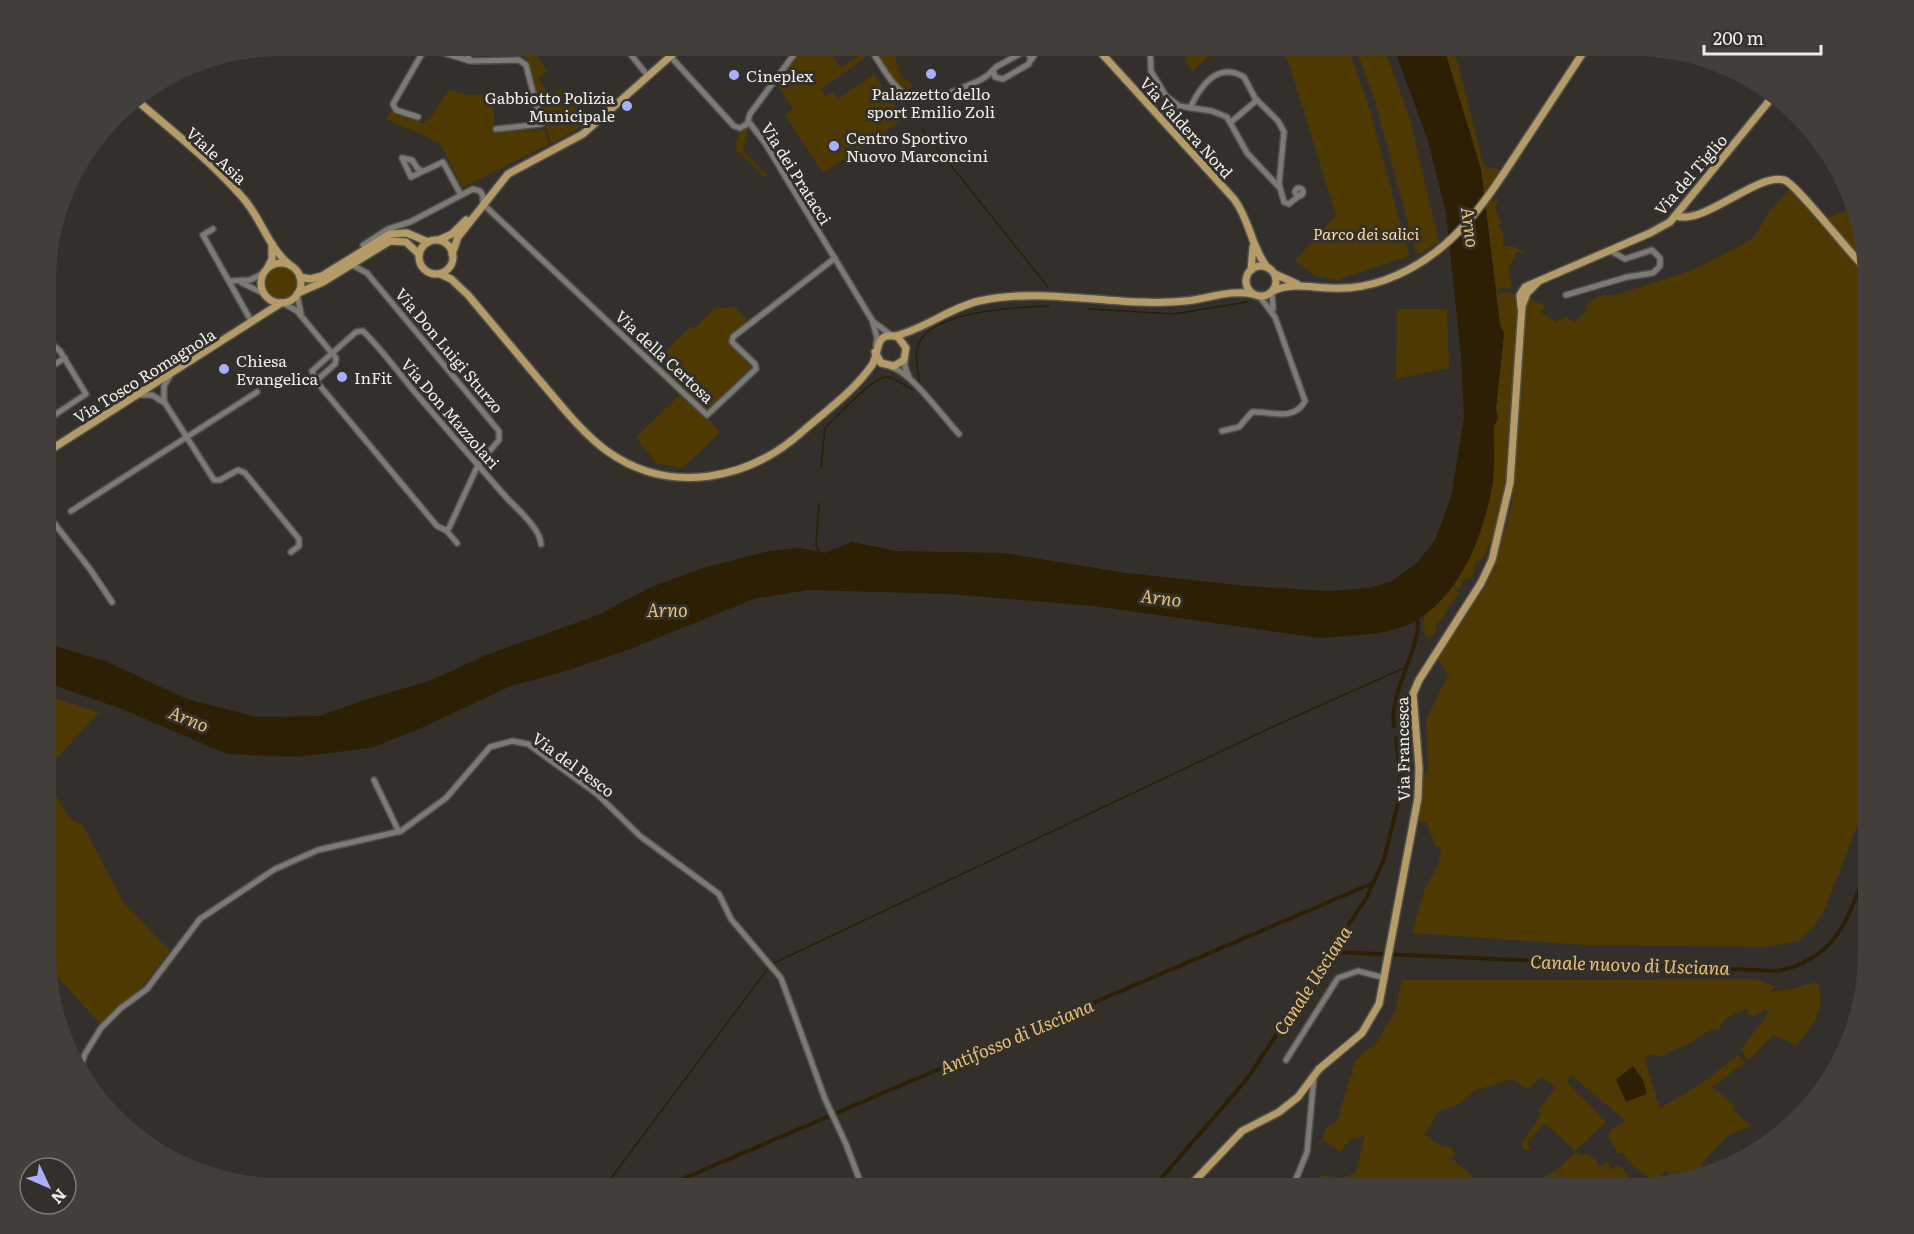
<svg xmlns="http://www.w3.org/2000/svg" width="1914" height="1234" font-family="Literata,serif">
	<rect width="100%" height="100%" fill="#33302b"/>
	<g fill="#4f3902">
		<path d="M516,45h13l18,25 -9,9 13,17 10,-8 24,36 -34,20 -23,-82z"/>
		<path d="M804,45h20l17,23 26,-18 2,3 -4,5 -44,31 5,7 7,-4 5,7 36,-25 30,45 -81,54 -38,-58 8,-6 -17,-26z"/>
		<path d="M872,45h13l8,3 8,30 2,-1 9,7 -2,6 -15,-9z"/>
		<path d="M1187,45h35l-30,26 -6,-11z"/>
		<path d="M1279,45h68l22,62 40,149 -72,24 -21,-4 -21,-15 41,-46 -47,-151z"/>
		<path d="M1355,45h28l26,71 30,125 -19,13 -4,-1 -41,-152z"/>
		<path d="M1443,45h10l31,121 16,4 -16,24 -3,-25z"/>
		<path d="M449,90l20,5 24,-1 2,38 50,-3 4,15 -87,44 -22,-45 -54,-24 5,-8 32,12 8,-6z"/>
		<path d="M749,127l-6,24 24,24 -3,2 -29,-28 5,-18z"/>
		<path d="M1790,189l79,86v520l-45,116 -11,17 -14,13 -32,6 -181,-2 -174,-12 13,-45 14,-24 2,-17 -6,-1 -8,-24 -9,-1 4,-47 6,-2 -2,-52 22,-45 -12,-18c41,-50 65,-98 77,-161l11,-183 6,-18 3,6 13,5 -6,6 16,10 11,-6 6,7 12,-10 1,-7c8,-9 17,-13 30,-11l79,-26 58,-30 16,-27z"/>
		<path d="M1498,199l-3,10 6,13 -2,5 4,5v11l3,4 6,-1 15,7 -11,-1 -5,13 -3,1 4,22 -16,1 -10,-82 5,-6z"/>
		<path d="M1850,202l19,63v4l-45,-50 25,-9z"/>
		<circle cx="281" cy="283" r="16"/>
		<path d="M1511,292l6,5 2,16 -12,174c-6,22 -14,58 -27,75l-4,-2 -3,17 -12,4 2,3 -7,7 3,2c-6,8 -14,18 -18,28l-4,1 -2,13 -8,2c-12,-18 7,-32 19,-44l48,-149v-18l4,-7 -2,-10 8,-76 -4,-8 -4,-31z"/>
		<path d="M735,307l13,15 -20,18 23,27 -48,48 17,17 -37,36 -27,-5 -20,-26 48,-46 -19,-19 5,-7 -9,-9 30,-30 3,3 21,-21z"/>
		<path d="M1397,309h50l2,59 -53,11z"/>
		<path d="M47,696l52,16 -52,57z"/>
		<path d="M47,782l24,38 11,4 42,79 46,48 -24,31 -45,43 -54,-60z"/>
		<path d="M1756,979l20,8 -8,5 23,-3 26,-7c11,24 -5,46 -21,63l-23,-10 -25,26 -7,-11 28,-38 -3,-2 -12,6 -7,-2 2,-4 -4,-1 -21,11 -5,9c-15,1 -18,9 -30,15 -10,5 -18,5 -26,13l-13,-3 -5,6 15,48 40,-23 38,-30 7,8 -33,24 21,16 1,8 17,15 -21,8 -27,28 -6,12 -20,6 -11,-10 -13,11 -24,-19 -6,-9 -5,1 -10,-18 6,-9 12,-6 -55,-46 -4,7 39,40 -31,29 -30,-28 -18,20 4,7 -8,-1 -1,-6 19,-29 -3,-3 18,-24 -15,-10 -13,12 -16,-10 -36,11 -18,15 -20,6 -13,24 15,11 10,1 5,6 -4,5 25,21 3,7 9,3h-163l-6,-14 22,3 15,-5 9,-40 -6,6 -8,-1 -11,14 -18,-13 5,-12 10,-5 18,-61 23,-20 17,-30 7,-31z"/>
		<path d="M1576,1152l6,4 4,-3 10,7 3,7 7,-4 4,3 -1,5 8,-5 5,2 18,21h-122l38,-18z"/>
	</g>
	<g fill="#2c1f04">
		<path d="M1393,45h50l38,124 19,156 4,8 -8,75 2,11 -4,7c0,18 1,38 -1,55 -8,53 -35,123 -88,145 -27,10 -59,10 -86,12l-225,-32 -146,-12 -140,-4 -54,9 -129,52 -62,21 -52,14 -90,42 -50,20 -76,9 -68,-3 -105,-45 -75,-26v-39l58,17 82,38 70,18 63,-1 44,-16 68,-20 54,-25 112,-40 53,-28 52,-19 66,-17 30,-3 26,5 27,-11 45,9 107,2 122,20 121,13 82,5 40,-3 21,-6 27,-19 18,-23 16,-43 13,-80 -3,-61 -15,-143 -18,-72z"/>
		<path d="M1633,1066l10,14 4,14 -21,8 -10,-22z"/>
	</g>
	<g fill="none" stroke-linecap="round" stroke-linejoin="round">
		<g stroke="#2c1f04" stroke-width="1.5">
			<path d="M922,129l126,158"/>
			<path d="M1089,309l85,5 73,-12"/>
			<path d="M919,383c0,-13 -6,-26 0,-40 14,-32 100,-36 130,-37"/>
			<path d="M821,467l4,-39c11,-10 49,-53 62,-51 9,0 18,10 25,12"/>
			<path d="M819,503l-3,42 3,7"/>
			<path d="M1856,896l13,41"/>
			<path d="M772,964l509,-241 123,-55"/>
			<path d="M603,1189l166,-222"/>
		</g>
		<g stroke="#2c1f04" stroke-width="4">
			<path d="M1394,726c-6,-35 33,-89 22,-110"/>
			<path d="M1332,952l445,19c62,-12 72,-56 92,-109"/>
			<path d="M659,1189l714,-306"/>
			<path d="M1152,1189l95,-110 120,-182 17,-38 14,-56 2,-32 -4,-33"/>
		</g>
		<g stroke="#514f4c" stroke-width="8">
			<g id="minor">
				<path d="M471,45l-3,13 3,3 48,-1 7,5 15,59 -45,5"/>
				<path d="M623,45l25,31"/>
				<path d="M801,45l-51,69 -2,7 17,22 107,177 5,17 -1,9"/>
				<path d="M868,45c26,39 34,69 89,45 13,-6 27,-9 36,-20"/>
				<path d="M1150,45l1,26 15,25 13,10 33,5 15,6 20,36 31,33"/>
				<path d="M1025,51l6,6 -2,7 -26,15 -8,-2 -2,-7 3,-3z"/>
				<path d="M1018,54l3,-9"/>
				<path d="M670,56l64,70 6,2 9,-5"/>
				<path d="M1032,59l8,-14"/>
				<path d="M1190,108c10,-21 27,-47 54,-31l11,21 23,23 6,11 -5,52 5,18 5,2 11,-9"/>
				<path d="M418,117l-22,-7 -3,-6 31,-54 7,-1 39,12"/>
				<path d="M1231,122l26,-22"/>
				<path d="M423,171l-5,-2 -6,-9 -10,-2 9,19 32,-15 18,33"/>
				<circle cx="1299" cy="192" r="4"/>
				<path d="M213,229l-10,6 47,84"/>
				<path d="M363,245l25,-16 22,-7 63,-33 7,2 3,5v8l224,211 49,-46 -1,-5 -23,-22 1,-5 102,-79"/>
				<path d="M352,265l15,8 132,158v9l-21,25 -29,63 -4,2 -8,-4 -121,-145 -4,-10 44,-39 7,-1c18,18 34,39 50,59 31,36 62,72 93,107 11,12 34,31 35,47"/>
				<path d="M229,281l21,-1 14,-7"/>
				<path d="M242,283l21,10"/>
				<path d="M1272,292l1,17"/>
				<path d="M297,295l4,18"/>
				<path d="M1566,295l61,-18 26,-4 7,-7v-8l-8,-8 -27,9 -14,-8"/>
				<path d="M283,303l14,8 39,47 -1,6 -19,17"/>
				<path d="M875,323l16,12"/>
				<path d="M47,340l13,11 26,43 -39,26"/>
				<path d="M905,357v10l4,10"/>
				<path d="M891,367c20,5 52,50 68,67"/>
				<path d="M47,369l18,-11"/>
				<path d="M47,376l5,8 -5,3"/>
				<path d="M138,395h14l13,8 49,77h6l18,-10 7,3 54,66v7l-8,6"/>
				<path d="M164,401v-15l6,-10"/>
				<path d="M1222,431l17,-4 13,-15c19,-1 42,10 53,-11l-30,-84 -15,-20"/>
				<path d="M47,434l8,13"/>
				<path d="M71,511l186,-119"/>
				<path d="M47,514l43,55 22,33"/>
				<path d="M446,530l11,13"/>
				<path d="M374,780l25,52"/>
				<path d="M1286,1060l52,-82 20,-7 27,7"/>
				<path d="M78,1073l7,-19 16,-26 20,-20 26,-19 53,-70 75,-50 43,-19 83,-19 45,-33 44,-51 22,-6 16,3 69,50 43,42 79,58 12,25 50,59 44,121 21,45 17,45"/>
				<path d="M378,1189l14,-4 11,4"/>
				<path d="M1292,1189l15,-37 7,-75"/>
			</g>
		</g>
		<g stroke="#514f4c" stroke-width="10">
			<g id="major">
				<path d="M1094,45l140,154c16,21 17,48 33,68"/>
				<path d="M134,98c37,32 77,63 109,100 18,20 26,51 47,67"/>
				<path d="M1676,216c29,9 80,-43 108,-36 12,3 68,77 85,92"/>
				<circle cx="436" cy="257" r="17"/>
				<path d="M439,240l13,-6 14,-14"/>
				<path d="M452,254l6,-17 50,-63 75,-40 100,-89"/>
				<circle cx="281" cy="283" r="20"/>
				<circle cx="1261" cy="281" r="15"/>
				<path d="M268,267l4,-8v-15"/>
				<path d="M1251,270l2,-23"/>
				<path d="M440,274l11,5 17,16c24,29 49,58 73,87 21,24 40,50 66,69 63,45 142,29 196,-20 23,-20 52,-41 69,-66 8,-13 2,-35 26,-28l8,11 -2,12 -10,6 -13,-3 -6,-11"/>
				<path d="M1275,274l22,10"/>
				<path d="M300,277l10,2 12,-3 68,-42 17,-1 21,9"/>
				<path d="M1273,291c17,-9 40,-3 58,-3 18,1 37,-2 54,-8 69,-25 102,-81 140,-139 21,-32 42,-64 63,-96"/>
				<path d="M298,293l25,-11 67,-41 16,1 13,12"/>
				<path d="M1521,307l-1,-12 5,-8 125,-54 20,-11 104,-127"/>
				<path d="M895,336c30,-7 54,-28 84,-35 68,-15 138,7 206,0 22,-2 46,-12 68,-7"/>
				<path d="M47,452l234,-149"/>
				<path d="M1187,1189l55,-58 37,-19 19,-15 21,-28 43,-36 17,-29 39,-206 1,-30 -6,-74 6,-14 62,-97 11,-23 18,-77 12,-177 5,-13 10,-10"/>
			</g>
		</g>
		<use href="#minor" stroke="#7c7a74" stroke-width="5"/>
		<use href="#major" stroke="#b49b67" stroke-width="7"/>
	</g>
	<g fill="#a8b0fc" stroke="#33302b" stroke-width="2">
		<circle cx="931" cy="74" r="6"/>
		<circle cx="734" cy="75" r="6"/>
		<circle cx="627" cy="106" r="6"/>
		<circle cx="834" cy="146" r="6"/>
		<circle cx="224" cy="369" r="6"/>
		<circle cx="342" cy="377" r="6"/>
	</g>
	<g text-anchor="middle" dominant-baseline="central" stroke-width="6" stroke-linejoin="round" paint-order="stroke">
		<g font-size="16" fill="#efedea" stroke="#33302b" text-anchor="start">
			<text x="746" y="75">Cineplex</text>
			<text x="931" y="93" text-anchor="middle">Palazzetto dello<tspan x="931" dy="18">sport Emilio Zoli</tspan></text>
			<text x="615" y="97" text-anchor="end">Gabbiotto Polizia<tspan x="615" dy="18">Municipale</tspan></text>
			<text x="846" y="137">Centro Sportivo<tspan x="846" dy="18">Nuovo Marconcini</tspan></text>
			<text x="236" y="360">Chiesa<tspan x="236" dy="18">Evangelica</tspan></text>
			<text x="354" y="377">InFit</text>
		</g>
		<g font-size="16" fill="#efedea" stroke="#33302b">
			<text transform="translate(1187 127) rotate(48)">Via Valdera Nord</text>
			<text transform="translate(217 155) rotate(43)">Viale Asia</text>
			<text transform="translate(797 173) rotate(58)">Via dei Pratacci</text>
			<text transform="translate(1690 174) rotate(-49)">Via del Tiglio</text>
			<text transform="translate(450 350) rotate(50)">Via Don Luigi Sturzo</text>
			<text transform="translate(665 356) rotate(43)">Via della Certosa</text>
			<text transform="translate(144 375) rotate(-32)">Via Tosco Romagnola</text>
			<text transform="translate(451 413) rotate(49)">Via Don Mazzolari</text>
			<text transform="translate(1402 749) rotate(-91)">Via Francesca</text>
			<text transform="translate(574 764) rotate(36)">Via del Pesco</text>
		</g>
		<g font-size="16" font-style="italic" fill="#fbdb9e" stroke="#33302b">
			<text x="1366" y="233">Parco dei salici</text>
		</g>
		<g font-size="18" font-style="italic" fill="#e7c072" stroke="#33302b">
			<text transform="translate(1471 227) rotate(82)">Arno</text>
			<text transform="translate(1161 597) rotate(7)">Arno</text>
			<text x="667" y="609">Arno</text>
			<text transform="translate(189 718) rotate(22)">Arno</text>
			<text transform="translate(1630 964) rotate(2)">Canale nuovo di Usciana</text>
			<text transform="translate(1312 980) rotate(-57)">Canale Usciana</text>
			<text transform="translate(1016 1036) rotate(-23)">Antifosso di Usciana</text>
		</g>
	</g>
	<path d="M0 0H1914V1234H0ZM281 56H1633A225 225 0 0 1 1858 281V953A225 225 0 0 1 1633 1178H281A225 225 0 0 1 56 953V281A225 225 0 0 1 281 56Z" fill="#423f3a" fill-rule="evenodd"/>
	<g transform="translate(48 1186) rotate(134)"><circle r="28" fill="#33302b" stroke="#7e7c77" stroke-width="1.5"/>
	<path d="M0-4.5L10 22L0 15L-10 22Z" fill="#a8b0fc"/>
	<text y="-9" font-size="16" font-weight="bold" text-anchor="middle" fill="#efedea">N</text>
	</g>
	<path d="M1704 45v9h117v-9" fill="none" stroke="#efedea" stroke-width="3"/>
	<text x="1713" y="45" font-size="18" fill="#efedea" stroke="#33302b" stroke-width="4.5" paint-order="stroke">200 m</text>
</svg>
